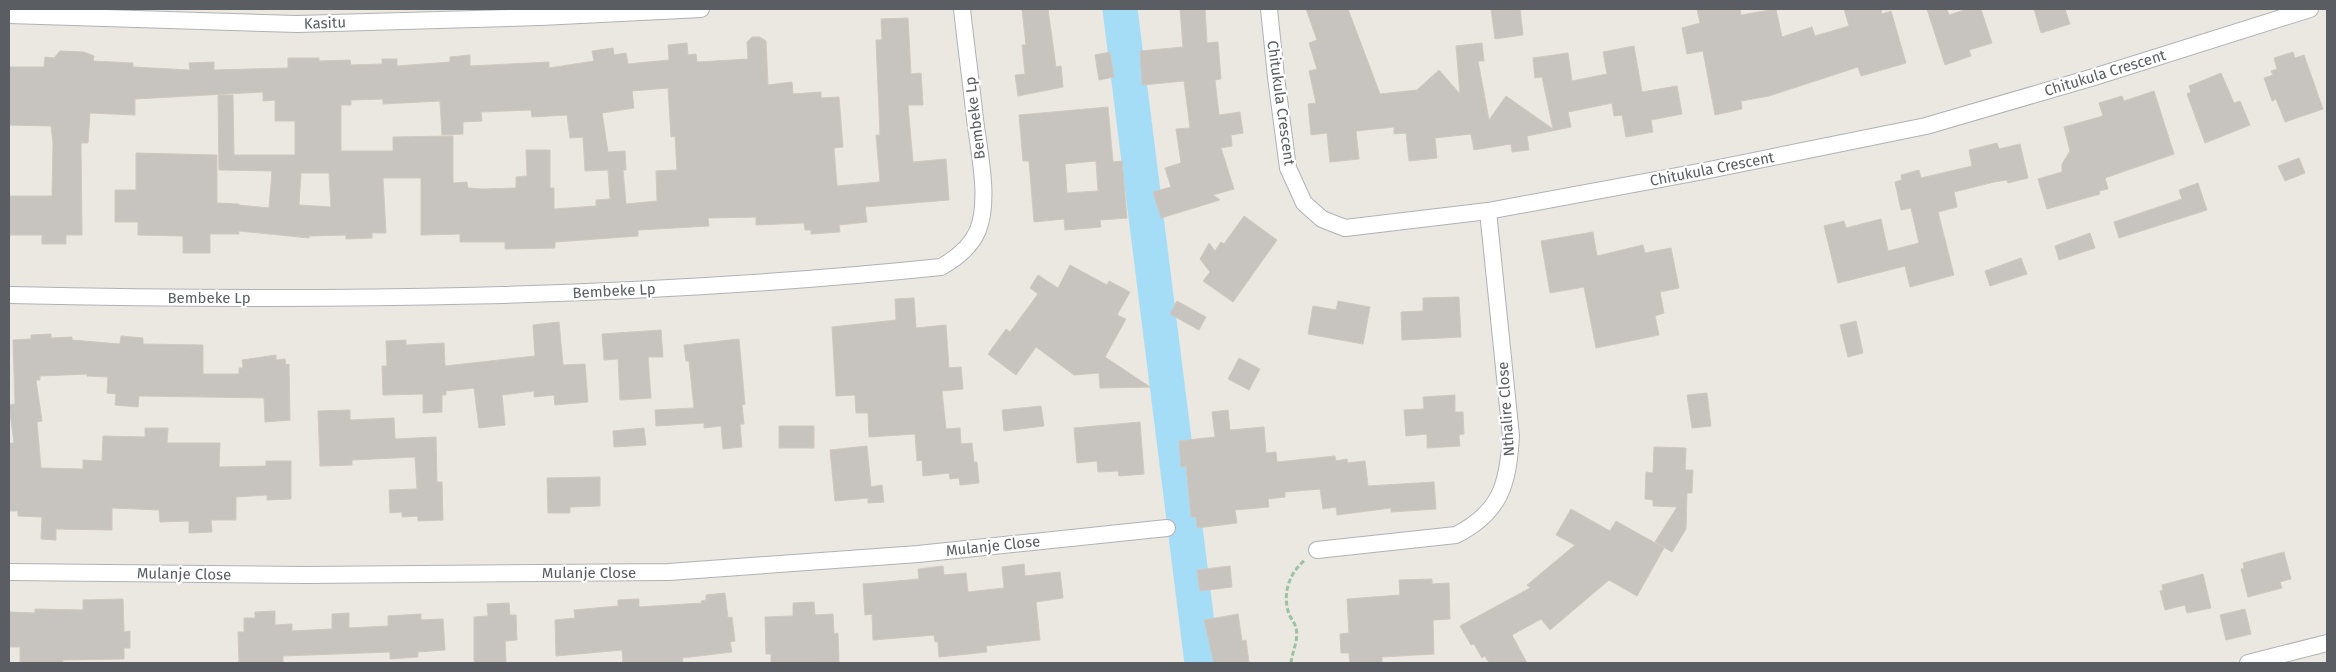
<svg xmlns="http://www.w3.org/2000/svg" width="2336" height="672" font-family="'Fira Sans',sans-serif">
	<rect width="100%" height="100%" fill="#ebe8e1"/>
	<g fill="none" stroke-linecap="round" stroke-linejoin="round">
		<path stroke="#a6ddf6" stroke-width="35" d="M1120,9l82,654"/>
	</g>
	<g fill="#c7c3be" stroke="#cfc9c0" fill-rule="evenodd">
		<path d="M1022,9h26l8,58 5,-1 2,21 -45,9 -3,-21 10,-1 -3,-29h4z"/>
		<path d="M1180,9h25l2,34 11,-1 3,37 -6,1 4,35 21,-3 3,21 -12,2 1,11 -11,2 13,41 -21,6 7,5 -59,18 -8,-26 18,-5 -6,-19 16,-5 -5,-34 14,-1 -6,-47 -42,4 -2,-34 43,-4z"/>
		<path d="M1306,9h42l32,85 37,-4 22,-20 21,24 -4,-48 26,-3 2,18h-6l11,59 17,-24 47,33 -11,-52 -7,1 -2,-20 35,-5 4,28 35,-7 -4,-22 31,-6 8,46 35,-6 5,28 -31,6 2,12 -27,5 -4,-22 -8,1 -2,-13 -44,9 3,15 -44,9 2,14 -17,2 -1,-8 -37,6 -3,-16 -36,4 2,20 -28,3 -3,-28 -12,1v-7l-38,4 3,28 -29,3 -3,-29 -16,2 -3,-31 8,-1 -7,-32 8,-2 -8,-26 8,-3z"/>
		<path d="M1491,9h29l3,26 -28,4z"/>
		<path d="M1697,9h43l1,6 35,-6 6,28 30,-10 3,9 34,-10 -5,-17h37l1,5 9,-3 15,52 -45,13 -3,-9 -89,29 -28,5 1,8 -27,6 -12,-64 -16,3 -5,-26 18,-5z"/>
		<path d="M1927,9h20l2,6 18,-6h14l11,34 -23,7 2,6 -26,9z"/>
		<path d="M2034,9h31l5,15 -29,9z"/>
		<path d="M908,18l3,56 10,-1 2,32h-15l5,57 33,-3 3,41 -84,7 2,15 -28,3 1,7 -29,2v-4h-6l-1,-7 -48,2v-8l-48,1 1,8 -71,4v6l-83,6v6l-50,1v-7h-45v-8l-39,1v-57h-38l3,55h-14v5l-26,1v-4l-37,1v2l-70,-7v3h-29v19h-27v-17l-45,-1v-13h-23v-32h21v-37l81,2v48l22,1v1l30,3 3,-37 -53,-1 -1,-75h15l1,60h61v-34h-20v-21l-12,1v-9l-128,7v16l-45,-2 -2,30h-7l1,92h-16v9h-24v-9h-33v-39h43l1,-53 -2,-17 -42,-1v-58h35l1,-10 9,1 6,-7 24,1 10,4 -1,5 40,2v4l57,3 -1,-7 25,-1v8l74,-2v-10h31v3l31,-1 1,5 31,-1v-5h15v7l53,-4v-5l20,-2v11l79,-4v6l45,-7 -2,-10 21,-3 1,7 12,-2 2,11 41,-4 -1,-15 19,-2 1,12 8,-1 1,8 51,-3 -1,-17 5,-5h8l6,4 2,44 24,-3 1,12 28,-2v6l18,-1 4,50 -9,1 3,38 43,-4 -4,-47h4l-4,-95h6l-1,-21zM668,88l3,49 4,-1 2,34 -21,1 1,30 -31,3 -3,-34h3l-1,-19 -17,1 -6,-39 32,-5 -2,-17zM383,99v5l57,-3 2,34 21,-1v-12l19,-1 -1,-9 50,-2 1,7 35,-2 3,23 13,-1 2,34 23,-1 2,29 -14,1v6l-42,3v-21h-4v-38h-24l1,26 -11,1v11l-34,1 -14,-1 -1,-6 -14,1v-47l-60,1v14h-52v-46h10v-5zM301,173h28l2,34 -32,-2z"/>
		<path d="M1110,52l4,25 -15,3 -4,-25z"/>
		<path d="M2293,52l2,6 9,-3 19,54 -38,13 -9,-23 -4,2 -8,-23 9,-3 -2,-4 6,-2 -3,-11z"/>
		<path d="M2221,73l13,30 6,-2 10,24 -45,18 -18,-49 4,-2 -2,-6z"/>
		<path d="M2154,91l20,63 -69,24 3,11 -9,2 1,3 -53,15 -9,-30 24,-7v-8l8,-13 -6,-24 39,-11 -4,-13 23,-7 2,5z"/>
		<path d="M1108,107l5,55 9,-1 5,57 -27,2 1,7 -36,3 -1,-11 -30,3 -5,-61h-6l-4,-46zM1096,161l2,30 -31,2 -2,-29z"/>
		<path d="M1997,143l2,6 21,-5 8,34 -20,5 -1,-3 -13,2 -40,10 3,15 -19,5 16,63 -44,12 -5,-21 -67,17 -14,-57 20,-5 2,7 35,-9 7,32 31,-8 -8,-35 -10,2 -6,-28 7,-2 -1,-5 18,-5 2,8 51,-12 -3,-16z"/>
		<path d="M2299,158l6,15 -20,8 -7,-15z"/>
		<path d="M2198,183l9,27 -88,28 -5,-16 68,-23 -3,-9z"/>
		<path d="M1244,216l33,24 -44,62 -30,-21 7,-9 -10,-13 9,-16 6,8 6,-9 3,2z"/>
		<path d="M1593,232l4,24 46,-11 2,8 26,-5 8,40 -19,4 4,21 -9,3 4,19 -63,13 -12,-61 -34,6 -9,-52z"/>
		<path d="M2090,233l5,15 -36,12 -4,-14z"/>
		<path d="M2021,258l6,16 -37,12 -5,-15z"/>
		<path d="M1070,265l37,20 2,-4 21,11 -13,23 9,4 -21,38 45,30 -50,1 -1,-15 -25,2 -38,-28 -20,28 -28,-21 18,-25 4,3 28,-38 -8,-6 8,-13 20,13z"/>
		<path d="M1459,297l2,40 -59,3 -1,-28 22,-1v-13z"/>
		<path d="M914,298l2,30 30,-3 3,43 12,-1 2,22 -21,2 4,38 14,-1 1,16 11,-1 2,19h3l2,21 -19,2 -1,-7 -9,1 -1,-6 -26,3 -1,-16 -5,1 -2,-27 -46,3 -1,-24h-12l-1,-18 -19,1 -4,-69 64,-7 -1,-21z"/>
		<path d="M1177,301l29,16 -7,13 -29,-16z"/>
		<path d="M1338,301l32,6 -7,37 -55,-10 5,-28 23,4z"/>
		<path d="M1856,321l7,32 -15,4 -8,-32z"/>
		<path d="M559,322l4,43 22,-1 3,38 -33,3 -1,-10 -20,2v-6l-32,4 3,30 -26,3 -5,-40 -28,3v4h-4v17l-19,1v-19l-40,1 -1,-29h5l-1,-25 20,-1v5l38,-2 1,23 90,-10 -2,-31z"/>
		<path d="M661,330l2,27h-15l3,41 -31,2 -2,-41 -14,1 -2,-26z"/>
		<path d="M51,334v4l21,-1v3l48,4 1,-8 22,2v6l60,1v29h36v-6h4l-1,-8 34,-5v5l9,-1 1,6 3,-1 1,56 -25,2 -1,-24 -125,-2 -1,11 -23,-2 1,-11 -9,-1 1,-16 -21,-1v-2l-47,2v4h-4l6,41 -5,1 4,46 42,1v-9l19,1 1,-25 42,1v-9h23l-1,15h53l-1,24 47,-1v-5h25v38l-24,1v-5l-31,2v23h-25l1,12 -23,1v-12l-29,1 -1,-12 -47,-2v22l-56,-1v11l-15,-1 1,-22 -24,-1v-5h-9v-68h5l-5,-38 6,-1 -2,-64 18,-1v-4z"/>
		<path d="M739,339l6,65 -3,1 2,19h-4l2,23 -19,2 -2,-23 -17,2v-5l-48,3 -1,-16 39,-2 -5,-47h-3l-2,-16z"/>
		<path d="M1239,358l21,11 -11,21 -21,-11z"/>
		<path d="M1707,393l4,33 -19,2 -5,-33z"/>
		<path d="M1455,395v17h8l1,22 -5,1 1,11 -33,2v-14l-21,2 -2,-26 20,-1 -1,-12z"/>
		<path d="M1041,406l3,20 -40,5 -2,-21z"/>
		<path d="M350,410v10l44,-2 1,21 41,-2 1,45h5l1,38 -25,1v-5l-16,1v-5l-12,1 -1,-23 28,-1 -2,-32 -63,3v5l-32,1 -2,-55z"/>
		<path d="M1228,410l2,20 34,-3 2,26 10,-1 1,10 58,-6 1,5 11,-2 1,4 17,-2 3,25 66,-4 2,27 -45,3v-4l-54,7 -1,-8 -13,2 -3,-20 -35,3v5l-17,2 1,8 -34,3 2,13 -40,5 -1,-11h-5l-5,-51 -5,1 -2,-26 36,-4 -3,-25z"/>
		<path d="M1140,422l4,52 -25,2 -1,-5 -20,1 -1,-11 -20,2 -3,-35z"/>
		<rect x="779" y="426" width="35" height="22"/>
		<path d="M644,428l2,17 -32,2 -1,-16z"/>
		<path d="M867,446l4,41 11,-2 2,17 -16,1v-5l-33,3 -5,-51z"/>
		<path d="M1654,447l32,1 -1,22h8l-1,23h-5l-1,36 -14,23 -17,-10 22,-35 -24,-1v-6l-8,-1 1,-27 7,1z"/>
		<path d="M600,477v29l-30,1v6h-22l-1,-35z"/>
		<path d="M1571,509l39,22 6,-10 48,27 -27,48 -28,-16 -59,50 -9,-11 -29,16 15,28h-38l-4,-7 -3,2 -8,-14 -3,1 -11,-19 70,-38 -3,-3 48,-40 -19,-10z"/>
		<path d="M2284,552l7,27 -11,3 2,6 -34,9 -7,-28 3,-1 -1,-5z"/>
		<path d="M1024,564l1,12 35,-4 3,26 -27,4 4,38 -54,6 1,6 -48,5 -1,-15h-3l-1,-7 -61,5 -1,-26 -7,1 -2,-31 56,-5 -1,-10 25,-3 1,9 22,-2 2,19 36,-4 -2,-21z"/>
		<path d="M1230,566l2,21 -32,4 -3,-21z"/>
		<path d="M2203,574l8,34 -24,5 -2,-8 -20,5 -5,-19 3,-1 -1,-5z"/>
		<path d="M1432,579v5l17,-1 1,36 -17,1 1,34 -52,3v6h-32l-1,-10h-8l-1,-19 9,-1 -2,-34 53,-4 -1,-15z"/>
		<path d="M725,593l3,25 4,-1 3,24 -5,1 2,10 -50,6 1,5h-60l-1,-13 -66,6 -1,-36 20,-2 -1,-8 44,-4v-6l21,-1v8l63,-4 -1,-2 5,-1v-5z"/>
		<path d="M123,599l1,33 6,-1v17h-6v11l-61,1v3h-43v-16h-11v-35l26,1v-4l48,1v-10z"/>
		<path d="M814,602l1,13 18,-1 1,20 4,-1 1,29 -68,1v-9h-5l-1,-37 28,-1v-13z"/>
		<path d="M509,603l1,12h6l1,25 -12,1 1,22h-32v-46l14,-1 -1,-12z"/>
		<path d="M2245,609l6,25 -25,6 -6,-25z"/>
		<path d="M275,611v14l17,-1v7l40,-2v-15l17,-1v15l39,-2v-10l33,-2v6l22,-1 2,31 -27,2v5l-28,2v-7l-107,4v7h-44l-1,-31h6v-14h11v-6z"/>
		<path d="M1238,614l4,27 4,-1 3,23h-35l-10,-43z"/>
	</g>
	<g fill="none" stroke-linecap="round" stroke-linejoin="round">
		<g stroke="#afb2b5" stroke-width="18">
			<g id="minor">
				<path d="M1269,9l7,68 12,91 16,35 18,16 23,9 143,-17 216,-40 222,-45 168,-49 216,-68"/>
				<path d="M9,15l288,9 244,-7 160,-8"/>
				<path d="M9,295c311,7 623,4 932,-28 16,-9 30,-20 37,-37 12,-31 1,-78 -3,-111 -4,-37 -9,-73 -13,-110"/>
				<path d="M1317,550l139,-15c45,-23 52,-51 55,-99l-23,-225"/>
				<path d="M9,572l297,3 363,-3 249,-18 249,-26"/>
				<path d="M2248,663l79,-20"/>
			</g>
		</g>
		<path stroke="#9bc3a1" stroke-width="3" stroke-dasharray="5 2.5" stroke-linecap="butt" d="M1291,663c1,-11 8,-23 5,-35 -1,-5 -5,-9 -7,-14 -7,-20 0,-41 16,-54"/>
		<use href="#minor" stroke="#fff" stroke-width="16"/>
	</g>
	<g text-anchor="middle" dominant-baseline="central" stroke-width="4.5" stroke-linejoin="round" paint-order="stroke">
		<g font-size="15" fill="#5a5d61" stroke="#fff">
			<text transform="translate(325 23) rotate(-2)">Kasitu</text>
			<text transform="translate(2105 73) rotate(-17)">Chitukula Crescent</text>
			<text transform="translate(1281 103) rotate(82)">Chitukula Crescent</text>
			<text transform="translate(975 118) rotate(-97)">Bembeke Lp</text>
			<text transform="translate(1712 169) rotate(-11)">Chitukula Crescent</text>
			<text transform="translate(614 291) rotate(-3)">Bembeke Lp</text>
			<text x="209" y="298">Bembeke Lp</text>
			<text transform="translate(1506 409) rotate(-94)">Nthalire Close</text>
			<text transform="translate(993 546) rotate(-6)">Mulanje Close</text>
			<text x="589" y="573">Mulanje Close</text>
			<text transform="translate(184 574) rotate(1)">Mulanje Close</text>
		</g>
	</g>
	<rect width="2336" height="672" fill="none" stroke="#5a5d61" stroke-width="20"/>
</svg>
